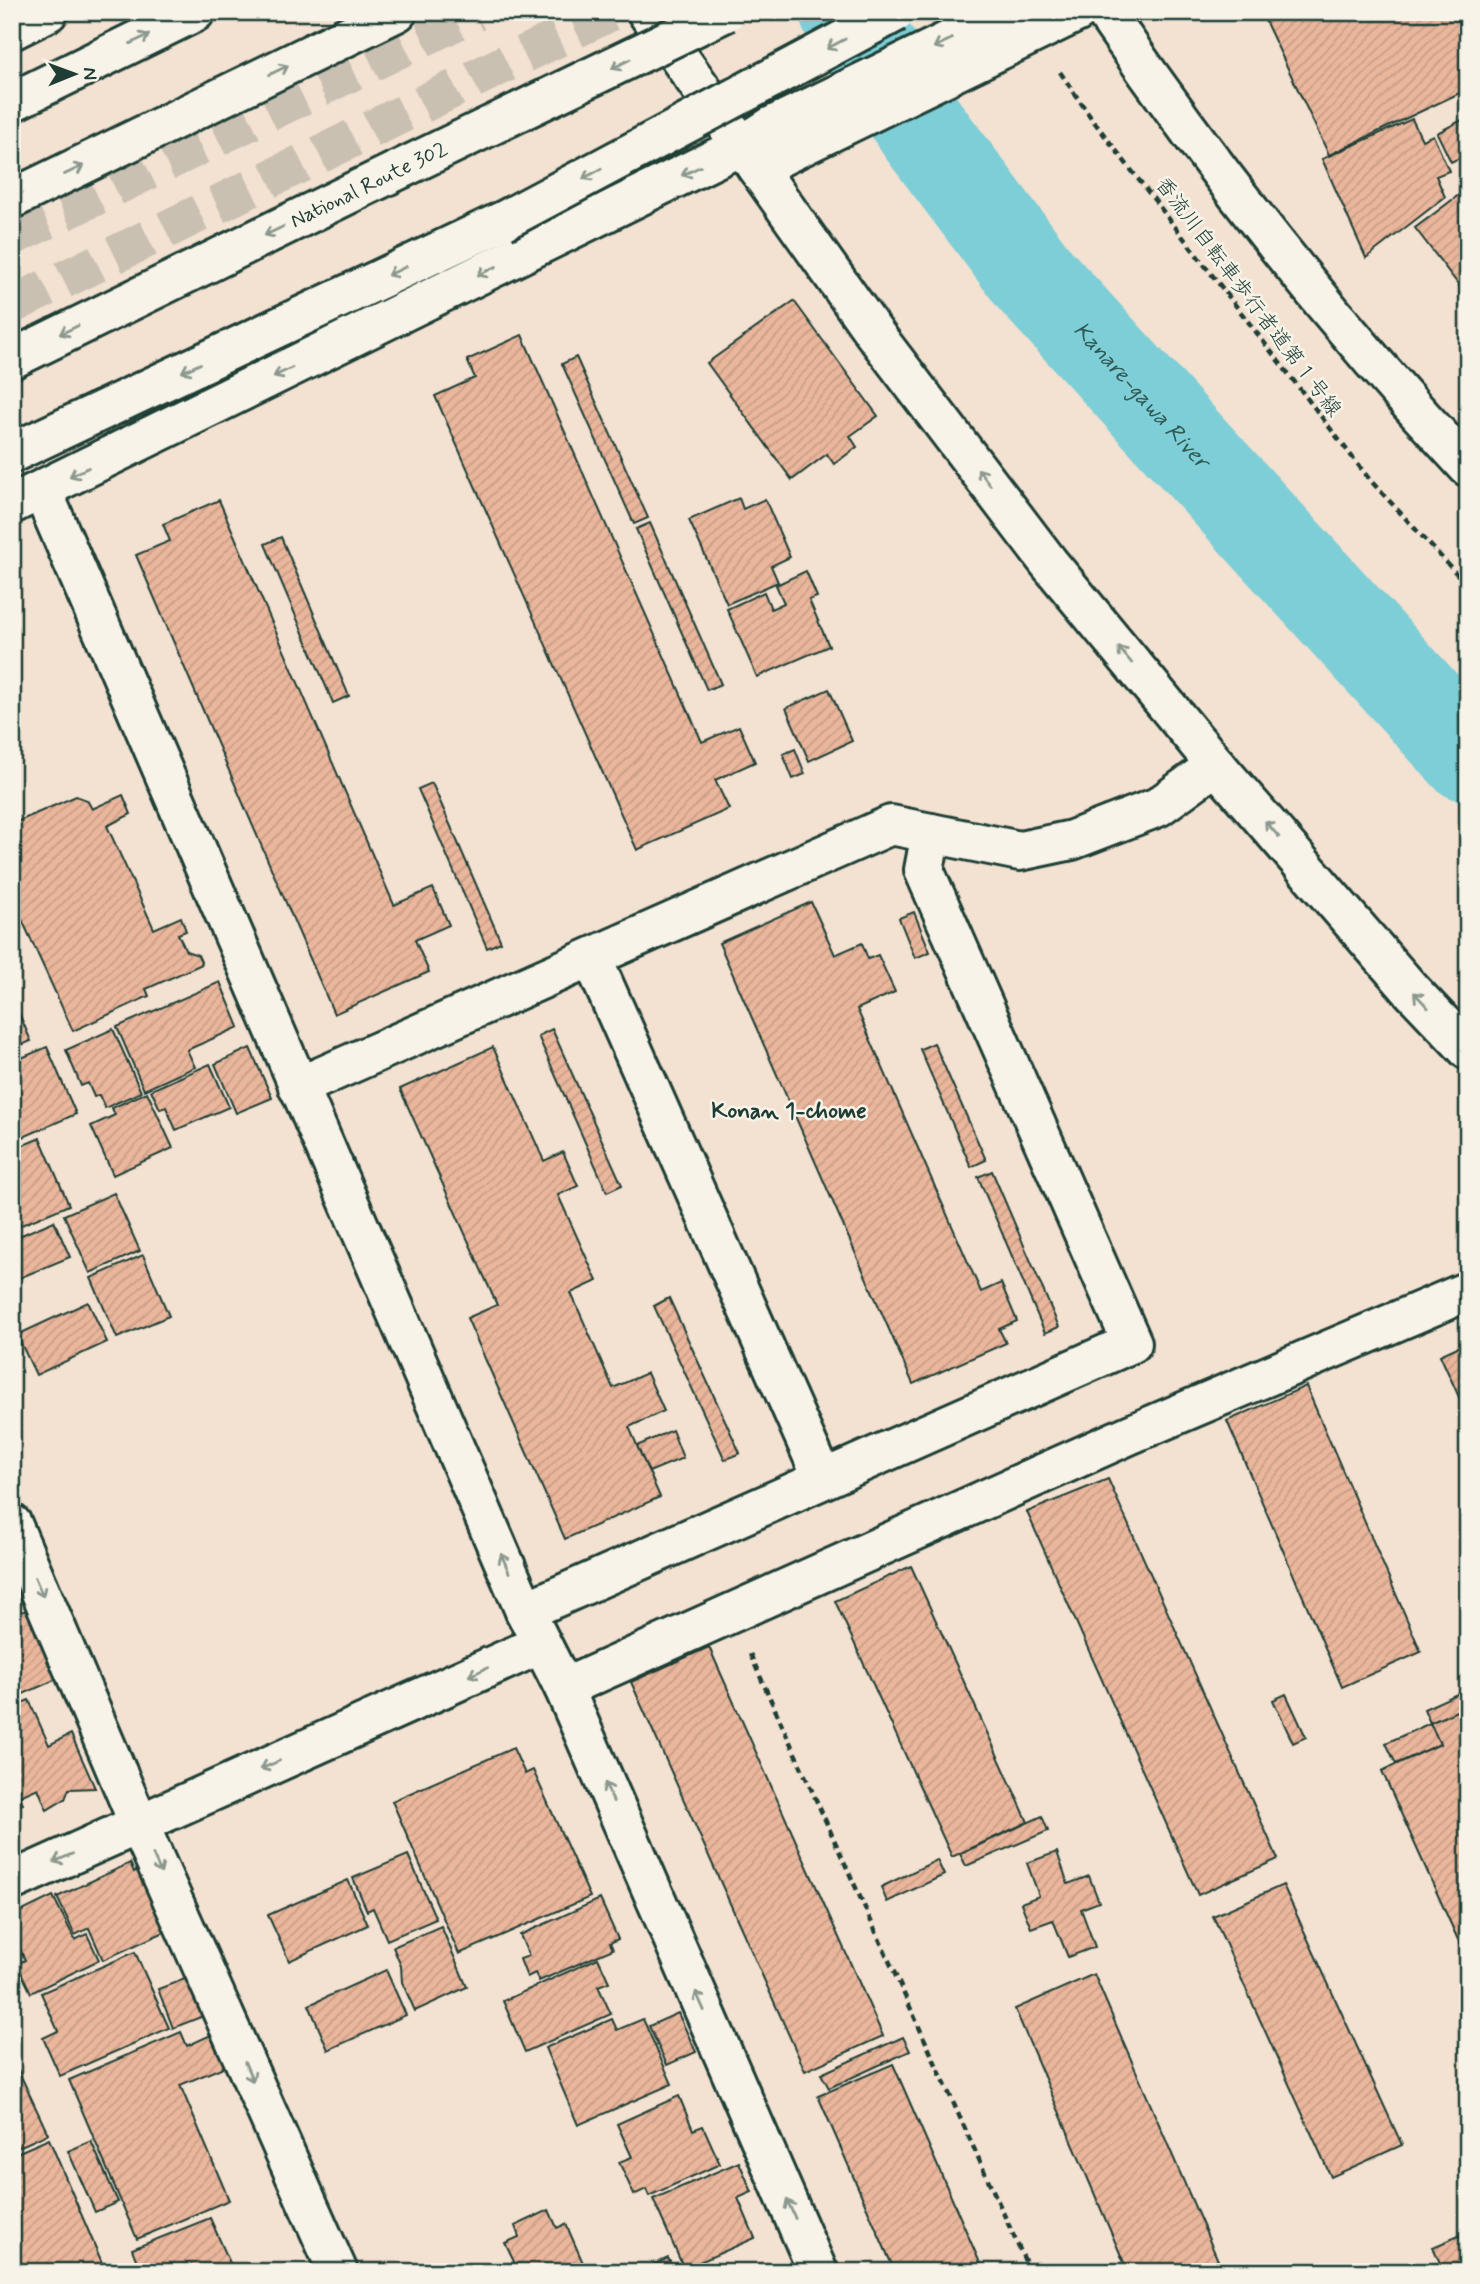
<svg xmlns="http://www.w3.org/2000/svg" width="1480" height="2284" font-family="Mynerve,'Klee One',sans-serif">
	<defs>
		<pattern id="building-hatch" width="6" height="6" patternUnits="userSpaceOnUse" patternTransform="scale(1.75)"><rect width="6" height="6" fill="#eab69c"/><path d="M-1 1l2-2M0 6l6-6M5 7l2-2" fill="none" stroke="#c89d87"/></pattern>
	</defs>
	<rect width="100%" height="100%" fill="#f3e1d1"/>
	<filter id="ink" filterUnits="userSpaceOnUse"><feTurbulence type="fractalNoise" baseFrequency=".0143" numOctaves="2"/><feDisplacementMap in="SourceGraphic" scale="14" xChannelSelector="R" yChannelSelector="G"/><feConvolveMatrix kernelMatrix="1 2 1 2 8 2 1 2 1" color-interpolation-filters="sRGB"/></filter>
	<g filter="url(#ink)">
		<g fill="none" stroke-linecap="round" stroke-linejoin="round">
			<path stroke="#7dced7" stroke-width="93" id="s1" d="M846,12l76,117 114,152 432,474"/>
		</g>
		<g fill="url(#building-hatch)" stroke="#1f3d34" stroke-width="2">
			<path d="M1261,12h207v77l-139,66z"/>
			<path d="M1468,117v37l-17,8 -14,-29z"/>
			<path d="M1412,119l10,21 11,-5 16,36 -13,5 9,21 -79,61 -44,-99z"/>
			<path d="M1468,188v109l-53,-69z"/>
			<path d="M794,301l84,115 -28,20 7,11 -23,17 -7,-10 -35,26 -85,-117z"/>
			<path d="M522,335l180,407 37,-16 16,36 -40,18 14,29 -92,41 -202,-454 40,-18 -8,-18z"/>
			<path d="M576,357l72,161 -14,6 -72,-160z"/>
			<path d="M739,498l4,11 22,-10 25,58 -19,9 7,16 -51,22 -38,-84z"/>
			<path d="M219,500l175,405 39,-17 16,37 -34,15 14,32 -95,42 -198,-459 34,-14 -7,-17z"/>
			<path d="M650,523l71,161 -14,6 -71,-161z"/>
			<path d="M281,537l68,159 -16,7 -68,-159z"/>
			<path d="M806,571l11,26 -8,3 20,46 -72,31 -30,-68 37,-17 7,17 13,-6 -8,-18z"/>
			<path d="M829,689l23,52 -43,20 -23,-53z"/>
			<path d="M795,749l10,25 -12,5 -10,-25z"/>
			<path d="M432,783l69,159 -14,6 -69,-159z"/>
			<path d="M123,795l8,19 -24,12 47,103 27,-12 5,14 -8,3 8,17 12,4 4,9 -56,25 3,7 -76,35 -61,-133v-74l64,-28 11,4 5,9z"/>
			<path d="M811,902l24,53 27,-12 6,16 10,-4 17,37 -38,17 124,283 20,-9 16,38 -18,8 7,14 -93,41 -194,-441z"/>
			<path d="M914,912l16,40 -15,6 -16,-40z"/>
			<path d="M220,982l19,45 -52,23 8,17 -51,23 -27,-63z"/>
			<path d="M12,997l19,44 -19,8z"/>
			<path d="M113,1029l28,63 -36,16 -6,-13 -5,2 -6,-14 -7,3 -15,-36z"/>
			<path d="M552,1029l70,156 -15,7 -69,-156z"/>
			<path d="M934,1043l52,117 -15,7 -51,-118z"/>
			<path d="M47,1047l29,67 -64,28v-80z"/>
			<path d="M493,1047l51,114 19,-9 15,34 -20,9 39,86 -26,12 42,95 34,-15 17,38 -35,16 31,70 -95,42 -98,-221 30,-13 -97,-216z"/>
			<path d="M250,1048l22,50 -36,15 -21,-49z"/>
			<path d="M210,1064l19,43 -53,23 -10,-23 -6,2 -9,-19z"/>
			<path d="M147,1092l26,56 -60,27 -22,-49 24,-11 -3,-7z"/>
			<path d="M40,1138l29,67 -57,24v-79z"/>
			<path d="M992,1171l67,156 -14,6 -67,-156z"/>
			<path d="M114,1193l26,58 -50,22 -26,-58z"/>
			<path d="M54,1221l16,36 -58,24v-42z"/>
			<path d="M143,1255l26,61 -52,22 -26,-60z"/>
			<path d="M669,1298l71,155 -15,7 -71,-154z"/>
			<path d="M88,1302l19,40 -71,33 -19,-40z"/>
			<path d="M1468,1342v75l-28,-62z"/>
			<path d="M1306,1386l115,266 -79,35 -115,-266z"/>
			<path d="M672,1430l11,28 -34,14 -12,-26z"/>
			<path d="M1108,1479l170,380 -80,36 -171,-383z"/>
			<path d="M911,1566l117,256 -76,35 -117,-256z"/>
			<path d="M26,1610l31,69 -45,20v-83z"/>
			<path d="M709,1647l174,389 -78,35 -174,-389z"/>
			<path d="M1468,1689v17l-38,17 -6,-14z"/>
			<path d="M1286,1694l20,43 -13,6 -20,-43z"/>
			<path d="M29,1700l20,45 22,-11 24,54 -26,1 -4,10 -18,11 -9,-22 -18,8 3,8 -11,5v-102z"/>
			<path d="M1468,1706v256l-86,-191 58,-27 -10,-21z"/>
			<path d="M1430,1723l10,21 -44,20 -10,-21z"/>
			<path d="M513,1748l12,26 8,-4 57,127 -131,57 -67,-153z"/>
			<path d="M1042,1816l6,15 -82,35 -6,-12z"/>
			<path d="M1057,1852l11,32 21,-8 10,26 -18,7 14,38 -27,10 -15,-37 -22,8 -10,-25 18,-7 -12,-33z"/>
			<path d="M408,1855l28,64 -49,21 -14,-32 -6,3 -14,-33z"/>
			<path d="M937,1860l7,15 -57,27 -6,-15z"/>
			<path d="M130,1863l4,9 8,-5 29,62 -68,31 -14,-32 -14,7 -18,-38z"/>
			<path d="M348,1880l20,45 -79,36 -21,-46z"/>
			<path d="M1283,1885l119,260 -71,32 -118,-261z"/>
			<path d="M53,1896l22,44 12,-6 12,26 -68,33 -14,-29 8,-4 -13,-27v-17z"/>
			<path d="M600,1899l18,40 -8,4 3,6 -74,32 -4,-8 -8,4 -7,-18 9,-3 -9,-21z"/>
			<path d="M441,1926l26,61 -52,24 -13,-29 -1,-16 -8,-19z"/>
			<path d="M135,1952l34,76 -109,48 -17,-38 15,-7 -17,-38z"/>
			<path d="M598,1958l11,24 -11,4 13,28 -86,38 -22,-51z"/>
			<path d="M386,1970l20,45 -78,35 -19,-45z"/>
			<path d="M1094,1974l129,298h-95l-113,-263z"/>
			<path d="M190,1977l16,38 -33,13 -15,-39z"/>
			<path d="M678,2013l18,39 -29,13 -18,-39z"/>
			<path d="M612,2019l5,11 26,-11 29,65 -94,41 -33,-77z"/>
			<path d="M181,2032l6,14 26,-12 13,32 -46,19 49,115 -92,39 -68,-159z"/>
			<path d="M903,2037l7,14 -81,37 -8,-14z"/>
			<path d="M12,2057l36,77 -36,16z"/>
			<path d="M893,2064l91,208h-89l-77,-176z"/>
			<path d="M679,2096l14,34 10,-4 17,38 -71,32 -3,-7 -12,6 -15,-33 13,-5 -15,-33z"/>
			<path d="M49,2139l57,133h-85l-9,-21v-96z"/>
			<path d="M91,2141l27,61 -23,10 -27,-61z"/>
			<path d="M739,2162l13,30 -14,6 17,40 -71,31 -31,-70z"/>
			<path d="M549,2210l8,18 9,-4 21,48h-78l8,-4 -12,-25 14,-6 -4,-11z"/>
			<path d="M210,2218l24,54h-93l-9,-23z"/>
			<path d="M1468,2232v39l-24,1 -11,-25z"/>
			<path d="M668,2258l7,14h-35l11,-6z"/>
		</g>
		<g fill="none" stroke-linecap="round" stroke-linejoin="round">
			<g stroke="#c9c0b2" stroke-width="38" stroke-dasharray="38 19" stroke-linecap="butt">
				<path d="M12,237l464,-225"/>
				<path d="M12,305l599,-293"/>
			</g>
			<g stroke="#1f3d34" stroke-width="44">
				<path id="pedestrian" d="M757,168l321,-156"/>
			</g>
			<g stroke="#1f3d34" stroke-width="44">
				<g id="minor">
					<path d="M647,12l227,321 175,230 167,202 195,225 57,60"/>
					<path d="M1105,12c110,161 230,313 363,455"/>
					<path d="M12,30l36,-18"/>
					<path d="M42,490l483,1121 39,77 254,584"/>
					<path d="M12,504l729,-358 31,-20 236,-114"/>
					<path d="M592,958l231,521"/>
					<path d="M298,1087l593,-262 129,26 52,-11 86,-33 58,-42"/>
					<path d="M12,1524l127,300 199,448"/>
					<path d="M525,1611l607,-268 -208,-473 7,-37"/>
					<path d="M564,1688l565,-253 339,-144"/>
					<path d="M12,1881l529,-237"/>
				</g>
			</g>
			<g stroke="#1f3d34" stroke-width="44">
				<g id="trunk">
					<path d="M12,199l385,-187"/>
					<path d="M12,359l345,-169"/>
				</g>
			</g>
			<g stroke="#1f3d34" stroke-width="44">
				<g id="motorway">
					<path d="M12,102l183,-90"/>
					<path d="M12,453l491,-232"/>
				</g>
			</g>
			<g stroke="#1f3d34" stroke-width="4.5" stroke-dasharray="7 5" stroke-linecap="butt">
				<path d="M1060,72l32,47 278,361 98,106"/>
				<path d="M750,1654l280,618"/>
			</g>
			<use href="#pedestrian" stroke="#f7f3e8" stroke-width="38"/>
			<use href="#minor" stroke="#f7f3e8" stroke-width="38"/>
			<use href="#trunk" stroke="#f7f3e8" stroke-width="38"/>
			<use href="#motorway" stroke="#f7f3e8" stroke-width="38"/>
			<g stroke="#1f3d34" stroke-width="44" stroke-linecap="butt">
				<path id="trunk-bridge" d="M357,190l369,-178"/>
			</g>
			<g stroke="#1f3d34" stroke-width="44" stroke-linecap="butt">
				<path id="motorway-bridge" d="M503,221l393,-209"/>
			</g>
			<use href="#trunk-bridge" stroke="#f7f3e8" stroke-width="38"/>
			<use href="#motorway-bridge" stroke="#f7f3e8" stroke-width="38"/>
		</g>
		<defs><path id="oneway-shaft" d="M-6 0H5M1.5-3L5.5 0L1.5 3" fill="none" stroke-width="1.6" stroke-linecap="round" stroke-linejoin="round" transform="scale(1.75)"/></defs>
		<g stroke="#8b988e">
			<use href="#oneway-shaft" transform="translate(140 39) rotate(-26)"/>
			<use href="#oneway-shaft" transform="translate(943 43) rotate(154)"/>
			<use href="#oneway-shaft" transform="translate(836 44) rotate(152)"/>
			<use href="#oneway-shaft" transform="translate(621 64) rotate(153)"/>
			<use href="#oneway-shaft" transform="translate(279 70) rotate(-26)"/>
			<use href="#oneway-shaft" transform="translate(74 170) rotate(-25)"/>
			<use href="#oneway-shaft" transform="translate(691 171) rotate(154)"/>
			<use href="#oneway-shaft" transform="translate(592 174) rotate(152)"/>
			<use href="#oneway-shaft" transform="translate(274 231) rotate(154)"/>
			<use href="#oneway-shaft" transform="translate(397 271) rotate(155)"/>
			<use href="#oneway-shaft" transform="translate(487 271) rotate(154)"/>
			<use href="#oneway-shaft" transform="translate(69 330) rotate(154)"/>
			<use href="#oneway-shaft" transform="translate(191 368) rotate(155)"/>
			<use href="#oneway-shaft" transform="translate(283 372) rotate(154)"/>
			<use href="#oneway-shaft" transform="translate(79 472) rotate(154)"/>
			<use href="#oneway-shaft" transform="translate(984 477) rotate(-127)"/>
			<use href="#oneway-shaft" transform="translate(1125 655) rotate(-130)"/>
			<use href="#oneway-shaft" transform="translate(1272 829) rotate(-131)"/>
			<use href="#oneway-shaft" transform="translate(1421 1000) rotate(-133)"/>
			<use href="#oneway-shaft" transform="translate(505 1563) rotate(-113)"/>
			<use href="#oneway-shaft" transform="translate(39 1587) rotate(67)"/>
			<use href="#oneway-shaft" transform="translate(478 1672) rotate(156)"/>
			<use href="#oneway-shaft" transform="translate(270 1765) rotate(156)"/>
			<use href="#oneway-shaft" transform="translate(609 1792) rotate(-114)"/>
			<use href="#oneway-shaft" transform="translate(63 1858) rotate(156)"/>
			<use href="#oneway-shaft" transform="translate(157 1864) rotate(66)"/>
			<use href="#oneway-shaft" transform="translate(700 2001) rotate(-114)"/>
			<use href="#oneway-shaft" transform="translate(249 2072) rotate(66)"/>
			<use href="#oneway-shaft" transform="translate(791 2209) rotate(-114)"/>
		</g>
	</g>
	<g text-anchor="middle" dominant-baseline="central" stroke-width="5" stroke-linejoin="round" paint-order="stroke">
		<g font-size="21" fill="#1f3d34" stroke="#f7f3e8">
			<text transform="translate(369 185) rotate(-26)">National Route 302</text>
			<text transform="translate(1248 297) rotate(53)">香流川自転車歩行者道第１号線</text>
		</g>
		<g font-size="23" font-style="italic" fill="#325a55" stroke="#f7f3e8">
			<text stroke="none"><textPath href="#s1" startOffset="485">Kanare-gawa River</textPath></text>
		</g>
		<g font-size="23" font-weight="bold" fill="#1f3d34" stroke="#f7f3e8">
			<text x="789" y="1112">Konan 1-chome</text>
		</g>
	</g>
	<rect width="1480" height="2284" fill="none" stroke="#f7f3e8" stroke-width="42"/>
	<rect x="21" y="21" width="1438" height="2242" fill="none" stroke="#1f3d34" stroke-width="2.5" filter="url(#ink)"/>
	<g transform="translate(74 74) rotate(89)" stroke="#f7f3e8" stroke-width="5" paint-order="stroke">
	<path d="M0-5L12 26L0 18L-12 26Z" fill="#1f3d34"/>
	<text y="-10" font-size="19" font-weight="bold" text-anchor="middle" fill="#1f3d34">N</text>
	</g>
</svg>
